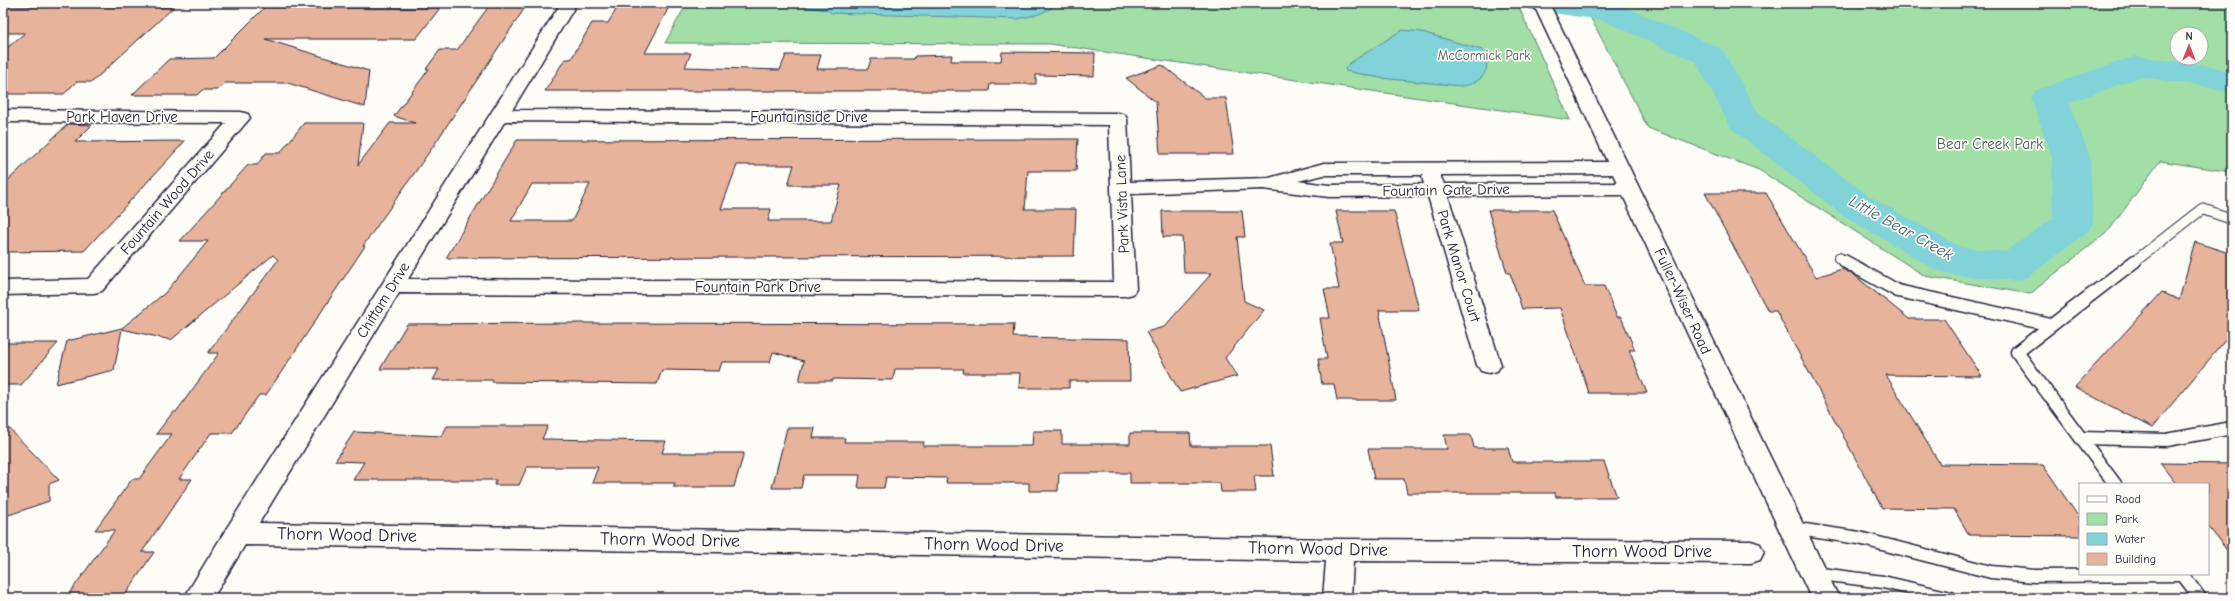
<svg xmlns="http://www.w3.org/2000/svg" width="2235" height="601" font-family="'Comic Neue',sans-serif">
	<rect width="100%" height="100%" fill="#fdfcf7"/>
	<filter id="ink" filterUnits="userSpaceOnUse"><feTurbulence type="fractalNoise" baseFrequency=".025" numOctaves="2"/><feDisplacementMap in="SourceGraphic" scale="8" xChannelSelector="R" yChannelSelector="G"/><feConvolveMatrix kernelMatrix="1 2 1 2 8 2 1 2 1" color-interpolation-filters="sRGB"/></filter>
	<g filter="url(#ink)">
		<g fill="#a1dfa7" stroke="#628071" fill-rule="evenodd">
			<path d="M687,3h830l53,117 -520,-76 -385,-1z"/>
			<path d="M1583,3h649v169l-72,-11 -50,68 -80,65 -105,-18 -166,-106 -111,-42zM2177,34h24v24h-24z"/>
		</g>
		<g fill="#81d2d9" stroke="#5b8c9a">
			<path d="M804,3h246l2,5 -13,6 -21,5 -187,-6 -3,-3 -21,-3z"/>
			<path d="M1402,30l20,2 60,18c12,19 0,34 -21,36l-81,-8 -34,-7 -1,-3 5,-5z"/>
		</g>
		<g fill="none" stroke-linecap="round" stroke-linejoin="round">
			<path fill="#81d2d9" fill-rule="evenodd" d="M1526,3h90l106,46 37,65 110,82 91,51 45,5 48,-34 -1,-61 -21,-59 5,-8 100,-34 73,10 23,6v21l-27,-7 -66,-9 -70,26 21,54 3,66 -6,9 -59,45 -15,4 -62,-7 -15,-4 -95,-56 -110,-86 -35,-66 -94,-42 -71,-10z"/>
		</g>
		<g fill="#e8b39b" stroke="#22223b" fill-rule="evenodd">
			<path d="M620,3h51l-26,50h46l-6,14 95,3 6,-15h35l-4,14h51l3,-10h43l1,-3 37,-1 -1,6h50l1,-9 93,1 -1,23 -58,-1v9h-46l-1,7h-444l20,-32h6l21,-36h16z"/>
			<path d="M489,6h37l-94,142 -69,98h2l-99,149h-7l-27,38h-21l-32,46h13l-50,73h12l-31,46h-57l49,-68h-20l37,-51h7l33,-45h-16l17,-22h3l43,-59h-11l70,-93 -5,-5 -102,85 -49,-11 -8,41 -58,14 11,-43 55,-13 44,-36 42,-51h-28l68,-76h9l9,-12h14l24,-30h59l-5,42 32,-42h25l-21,-7 35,-47h-3l14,-19h17z"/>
			<path d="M3,7l80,-1 91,1 -82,75h-16l-12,12h-61v-43l22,-18h-22z"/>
			<path d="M265,7l33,1h142l-24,31h-151l104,32 -4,36 -77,-24h-64l-6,7h-16l-5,5h-65l37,-36 45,-1z"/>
			<path d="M1162,65l43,33h21l8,56h-74l-4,-52 -30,-24z"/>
			<path d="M68,124l24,1 -17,17 110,-1 -101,110 -81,1v-67z"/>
			<path d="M1078,139l-2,32h-48l-3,38h51l-2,47 -628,2 71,-118zM737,165h57l-6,20h53l-10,36h-63l3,-12h-50zM532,184h58l-18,37h-61z"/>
			<path d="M1705,193h61l50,84 26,-8 12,6 55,44h35l38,57 -96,-1 54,89 103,1 37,54v17l-111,-1 -15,-26 -72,-1 -106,-197h-8z"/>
			<path d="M1488,210h64l33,76h19l13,31h4l14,33h-6l18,43h-58l-29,-85 -38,1 -12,-36h-3z"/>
			<path d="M1162,211h80l3,26h-8l7,64 20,9 -39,48 12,18 -57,16 -34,-60 18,-5 48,-54h-28l-2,-36h-19z"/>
			<path d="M1336,211h58l25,99h-40l17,90h-59l-3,-16h-12l-4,-25h9l-7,-41h10l-6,-29h15l-9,-46h13z"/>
			<path d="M2195,242l37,12v78l-80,96 -77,-41 87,-95 17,8z"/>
			<path d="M577,323l437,1 -1,13 116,2 1,42h-61v7h-50l1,-15h-57l1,-4h-69l-2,11 -60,-1v2h-34l5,-20 -31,-9 -3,10h-48l-3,9 -57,-1 -5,14 -165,-2 1,-2h-60l6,-11h-59l27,-45z"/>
			<path d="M3,343h55l-37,42h-18z"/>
			<path d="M3,422l56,58 -10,4v17l-46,16z"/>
			<path d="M447,426h101l-6,13 124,2 -4,12h82l-10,34h-61l2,-4h-83l6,-16h-71l-8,18h-25l2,-5h-143l11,-18 -29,-1 19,-29 88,4z"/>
			<path d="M787,428h28l-2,10h32l-1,4h80l-1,4h109l1,-15h29v13h68v-11h60l1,13h79l4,30h-20l2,16h-35l-1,-9h-90v-10h-71l-1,18h-29v-8h-83l1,-5 -61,-1 -2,11h-26l2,-13h-56l-3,13h-29z"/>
			<path d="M1444,435h27l3,13h34l4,14h92l13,35h-61l-1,-4h-148l-3,-14h-30l-6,-30h79z"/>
			<path d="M2160,463l72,1v93l-24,-31v-42h-32z"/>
		</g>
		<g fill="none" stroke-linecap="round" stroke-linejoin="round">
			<g stroke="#22223b" stroke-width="12">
				<g id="lane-far1">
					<path d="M1839,258l6,4"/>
					<path d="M2134,262l68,-53 30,10"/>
				</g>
			</g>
			<g stroke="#22223b" stroke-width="15">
				<g id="lane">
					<path d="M1844,261l54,30 153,34"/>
					<path d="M2081,438l86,2 65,-12"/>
					<path d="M2115,484l-98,-132 118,-91"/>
					<path d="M1791,528l68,10 132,34 43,4 149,-1"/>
					<path d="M1813,573l70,9 68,16"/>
					<path d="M2182,574l18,24"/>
				</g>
			</g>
			<g stroke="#22223b" stroke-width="3">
				<g id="street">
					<path d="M561,3h16l-65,107 606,3 7,2 2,4 3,63 139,-4 55,-15 295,-1 7,2 3,4 -3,4 -7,2 -179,1 4,9 185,-1 7,2 3,4 -3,4 -7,2 -181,1 53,169 -4,6 -8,2 -8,-2 -4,-6 -49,-169 -99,1 -66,-8 -132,5 5,95 -3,5 -8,2 -726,-3 -140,230 1081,16 411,2 9,3 4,8 -4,8 -9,3 -398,-2 -2,37h-28l3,-37 -1081,-16 -32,53h-29l44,-72zM505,121l604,4 5,157 -706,-3zM1324,175h100l-2,2 2,7 -95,1 -31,-4z"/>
					<path d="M3,110l238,2 7,2 2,4 -148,173 -8,2 -91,2v-14l85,-2 138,-156 -223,-1z"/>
				</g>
			</g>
			<g stroke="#22223b" stroke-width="3">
				<path id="secondary" d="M1533,3h16l290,595h-28z"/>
			</g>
			<use href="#lane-far1" stroke="#fdfcf7" stroke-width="10"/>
			<use href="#lane" stroke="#fdfcf7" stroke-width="12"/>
			<use href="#street" fill="#fdfcf7" fill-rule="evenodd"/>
			<use href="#secondary" fill="#fdfcf7" fill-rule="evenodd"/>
		</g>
	</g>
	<g text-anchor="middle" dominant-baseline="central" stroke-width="3.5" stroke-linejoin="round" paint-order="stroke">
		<g font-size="13" fill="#485b5b" stroke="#fdfcf7">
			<text x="1484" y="55">McCormick Park</text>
		</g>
		<g font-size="15" fill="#22223b" stroke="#fdfcf7">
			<text x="122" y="117">Park Haven Drive</text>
			<text x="809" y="117">Fountainside Drive</text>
			<text transform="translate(1446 190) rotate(-1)">Fountain Gate Drive</text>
			<text transform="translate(167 202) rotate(-49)">Fountain Wood Drive</text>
			<text transform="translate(1122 204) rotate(-92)">Park Vista Lane</text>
			<text transform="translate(1459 266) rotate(73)">Park Manor Court</text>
			<text x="758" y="287">Fountain Park Drive</text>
			<text transform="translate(383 300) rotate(-58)">Chittam Drive</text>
			<text transform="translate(1683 301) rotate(65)">Fuller-Wiser Road</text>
		</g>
		<g font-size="15" fill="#485b5b" stroke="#fdfcf7">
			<text x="1990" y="144">Bear Creek Park</text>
		</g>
		<g font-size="16" font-style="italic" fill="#3e576a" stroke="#fdfcf7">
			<text transform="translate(1901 228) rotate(29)">Little Bear Creek</text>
		</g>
		<g font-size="18" fill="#22223b" stroke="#fdfcf7">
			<text transform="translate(347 535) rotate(1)">Thorn Wood Drive</text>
			<text transform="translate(670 540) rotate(1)">Thorn Wood Drive</text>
			<text transform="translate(994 545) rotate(1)">Thorn Wood Drive</text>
			<text transform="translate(1318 549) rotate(1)">Thorn Wood Drive</text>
			<text x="1642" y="551">Thorn Wood Drive</text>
		</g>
	</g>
	<rect width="2235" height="601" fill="none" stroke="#fdfcf7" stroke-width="16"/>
	<rect x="8" y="8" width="2219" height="585" fill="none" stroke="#22223b" stroke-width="1.5" filter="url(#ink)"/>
	<rect x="2079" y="483" width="130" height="92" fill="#fdfcf7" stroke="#a5a5ac"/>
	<rect x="2087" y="496" width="20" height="6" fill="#fdfcf7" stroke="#a5a5ac"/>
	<text x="2115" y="503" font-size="12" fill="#22223b">Road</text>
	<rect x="2087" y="513" width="20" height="12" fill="#a1dfa7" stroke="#a5a5ac"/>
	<text x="2115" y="523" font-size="12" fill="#22223b">Park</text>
	<rect x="2087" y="533" width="20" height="12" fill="#81d2d9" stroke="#a5a5ac"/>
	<text x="2115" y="543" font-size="12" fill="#22223b">Water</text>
	<rect x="2087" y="553" width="20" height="12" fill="#e8b39b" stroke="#a5a5ac"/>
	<text x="2115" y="563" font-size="12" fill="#22223b">Building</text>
	<g transform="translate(2189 46)"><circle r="19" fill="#fdfcf7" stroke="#a5a5ac"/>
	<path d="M0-3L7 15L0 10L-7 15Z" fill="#d1495b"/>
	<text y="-6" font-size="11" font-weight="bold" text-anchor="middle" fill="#22223b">N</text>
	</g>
</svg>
